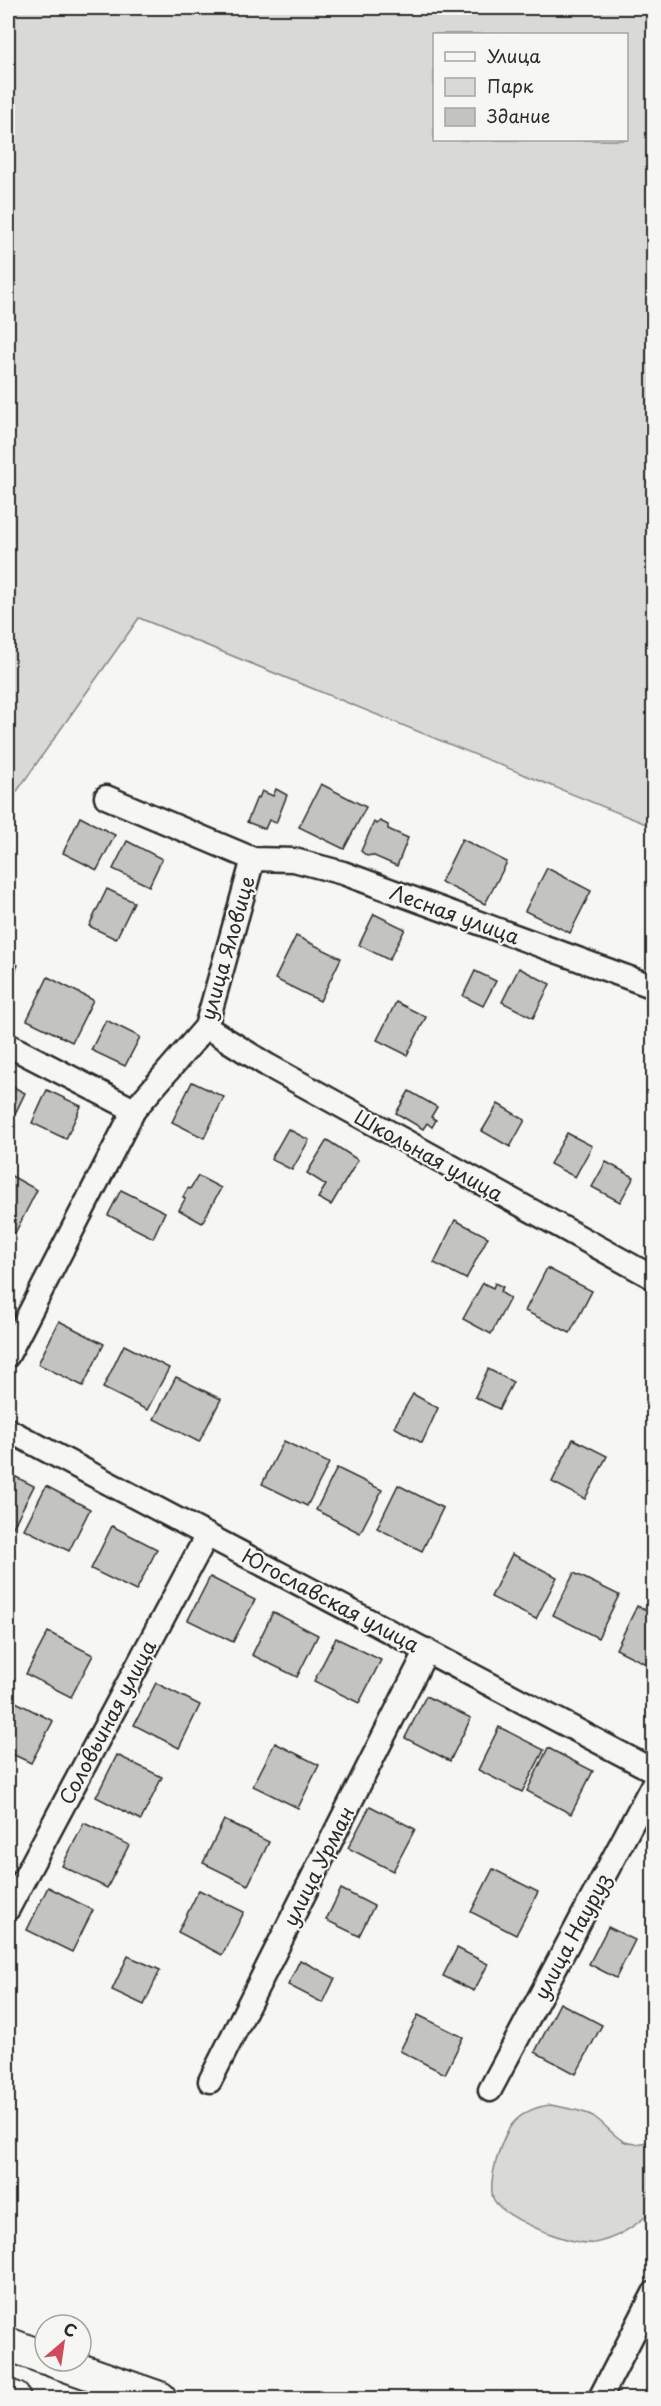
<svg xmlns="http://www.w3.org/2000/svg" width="661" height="2406" font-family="'Playpen Sans',sans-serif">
	<rect width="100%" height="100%" fill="#f6f6f2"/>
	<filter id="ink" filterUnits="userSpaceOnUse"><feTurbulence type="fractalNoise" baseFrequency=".0167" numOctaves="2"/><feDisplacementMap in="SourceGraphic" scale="12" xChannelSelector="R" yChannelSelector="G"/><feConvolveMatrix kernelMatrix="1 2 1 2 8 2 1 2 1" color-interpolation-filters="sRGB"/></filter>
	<g filter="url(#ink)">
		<g fill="#d9d9d5" stroke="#828280" stroke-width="1.5" fill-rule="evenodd">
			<path d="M8,8h645v819l-514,-209 -131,186zM434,34h192v106h-192z"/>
			<path d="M551,2105c13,3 31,5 42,11 22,15 26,35 57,25l3,-6v75c-16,15 -36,29 -59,33 -21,3 -90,-24 -100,-43 -8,-16 8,-66 20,-78 10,-10 24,-16 37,-17z"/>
		</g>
		<g fill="#c3c3c0" stroke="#2b2b2b" stroke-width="1.5">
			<path d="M321,784l45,23 -22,42 -45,-22z"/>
			<path d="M276,789l11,6 -11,28 -7,-3 -4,9 -18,-7 10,-25 2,1 3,-7 11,5z"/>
			<path d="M80,817l35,18 -18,35 -34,-17z"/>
			<path d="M380,821l8,4v4l20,9 -11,28 -25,-11 -5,1 -6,-5 13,-29 3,2z"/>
			<path d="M462,839l45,23 -22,42 -44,-22z"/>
			<path d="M127,841l35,18 -13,27 -36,-17z"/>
			<path d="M547,868l44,23 -21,42 -45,-22z"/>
			<path d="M107,889l27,13 -18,37 -27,-13z"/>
			<path d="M374,914l31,15 -16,31 -30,-15z"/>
			<path d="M296,936l45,22 -21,43 -45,-22z"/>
			<path d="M8,960l10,5 -10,21z"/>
			<path d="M519,968l31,16 -17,34 -31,-16z"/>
			<path d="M475,971l21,10 -13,25 -20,-10z"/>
			<path d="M48,977l45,23 -21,42 -45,-22z"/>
			<path d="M396,1002l30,15 -19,38 -30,-15z"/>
			<path d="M106,1020l34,17 -15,29 -34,-16z"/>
			<path d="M192,1082l32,15 -20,41 -32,-16z"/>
			<path d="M8,1084l17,9 -13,27 -4,-2z"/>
			<path d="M47,1090l34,16 -15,33 -34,-16z"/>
			<path d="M409,1091l28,16 -6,10 5,3 -4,7 -5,-4 -4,6 -27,-16z"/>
			<path d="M498,1104l27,16 -15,27 -28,-16z"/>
			<path d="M288,1129l21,11 -17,30 -21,-11z"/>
			<path d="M567,1133l25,13 -17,31 -25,-13z"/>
			<path d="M327,1140l31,20 -27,45 -13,-7 8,-13 -19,-12z"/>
			<path d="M606,1162l28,15 -14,25 -28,-15z"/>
			<path d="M8,1174l29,16 -22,43 -7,-4z"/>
			<path d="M198,1176l23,12 -19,35 -23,-13 6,-11 -2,-2 5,-9 2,1z"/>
			<path d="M121,1190l44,22 -12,26 -45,-23z"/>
			<path d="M455,1220l33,17 -22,42 -32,-16z"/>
			<path d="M547,1268l45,23 -22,42 -45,-22z"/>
			<path d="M483,1283l10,5 2,-5 8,4 -3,5 10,6 -19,36 -28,-15z"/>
			<path d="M59,1321l45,23 -21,42 -45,-22z"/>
			<path d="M124,1345l45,23 -22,42 -44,-22z"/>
			<path d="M488,1369l25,13 -14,27 -24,-12z"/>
			<path d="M176,1377l45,22 -22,43 -45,-23z"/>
			<path d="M413,1394l25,14 -16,35 -28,-16z"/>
			<path d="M573,1439l34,17 -22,43 -33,-17z"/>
			<path d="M284,1441l45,22 -22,43 -45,-22z"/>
			<path d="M337,1468l45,22 -22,43 -44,-23z"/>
			<path d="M8,1473l26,13 -22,43 -4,-3z"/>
			<path d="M398,1485l45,23 -21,43 -45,-23z"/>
			<path d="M46,1486l44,23 -21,42 -45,-22z"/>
			<path d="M112,1526l45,23 -21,42 -45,-22z"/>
			<path d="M512,1554l45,23 -21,42 -45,-22z"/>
			<path d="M574,1573l45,22 -21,43 -45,-23z"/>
			<path d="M210,1577l45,23 -22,42 -45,-22z"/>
			<path d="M637,1606l17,8v54l-38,-19z"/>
			<path d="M273,1612l45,23 -21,42 -45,-22z"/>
			<path d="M48,1632l45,23 -22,42 -45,-23z"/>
			<path d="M336,1638l45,22 -22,43 -45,-22z"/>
			<path d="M156,1683l44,22 -21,43 -45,-23z"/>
			<path d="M426,1696l45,22 -21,43 -45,-23z"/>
			<path d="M8,1698l45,23 -22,42 -23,-11z"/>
			<path d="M499,1727l45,23 -22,42 -44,-22z"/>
			<path d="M275,1743l44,22 -21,43 -45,-22z"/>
			<path d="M548,1748l45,23 -22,43 -44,-23z"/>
			<path d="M117,1755l45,22 -21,43 -45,-23z"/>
			<path d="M370,1806l45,23 -22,42 -45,-23z"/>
			<path d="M224,1820l45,22 -21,43 -45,-22z"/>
			<path d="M84,1823l45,22 -22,43 -45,-22z"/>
			<path d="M493,1869l45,23 -22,43 -45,-23z"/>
			<path d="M48,1887l45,23 -21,42 -45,-22z"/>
			<path d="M341,1889l33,17 -15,30 -33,-16z"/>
			<path d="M199,1890l45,22 -22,43 -44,-23z"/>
			<path d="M608,1927l27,13 -19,38 -27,-14z"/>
			<path d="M457,1948l31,16 -14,27 -31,-15z"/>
			<path d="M128,1956l32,14 -16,35 -32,-15z"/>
			<path d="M300,1960l35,18 -12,25 -35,-18z"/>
			<path d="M560,2003l42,22 -26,49 -41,-22z"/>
			<path d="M418,2015l45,22 -18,37 -45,-23z"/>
		</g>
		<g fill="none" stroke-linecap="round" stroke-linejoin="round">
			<g stroke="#2b2b2b" stroke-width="27">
				<g id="minor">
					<path d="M106,797l147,62 41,1 49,13 311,114"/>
					<path d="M206,1027l61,38 387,213"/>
					<path d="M8,1045l126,65"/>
					<path d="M8,1355l126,-245 72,-83 47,-168"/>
					<path d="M8,1430l646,341"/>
					<path d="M8,1909l199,-374"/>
					<path d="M210,2081l217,-431"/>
					<path d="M490,2090l164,-308"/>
					<path d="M600,2398l54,-105"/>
				</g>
			</g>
			<g stroke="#2b2b2b" stroke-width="36">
				<g id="highway">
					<path d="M8,2344l37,14"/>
					<path d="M54,2361l106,37"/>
					<path d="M8,2396l6,2"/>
				</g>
			</g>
			<use href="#minor" stroke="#f6f6f2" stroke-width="22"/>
			<use href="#highway" stroke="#f6f6f2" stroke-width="32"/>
		</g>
	</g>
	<g text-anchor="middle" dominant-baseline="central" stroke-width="4.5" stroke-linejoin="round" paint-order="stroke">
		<g font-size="20" fill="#2b2b2b" stroke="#f6f6f2">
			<text transform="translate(455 914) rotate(20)">Лесная улица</text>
			<text transform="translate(227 948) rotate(-74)">улица Яловице</text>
			<text transform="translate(429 1155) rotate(29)">Школьная улица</text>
			<text transform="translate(331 1600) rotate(28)">Югославская улица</text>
			<text transform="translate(107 1722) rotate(-62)">Соловьиная улица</text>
			<text transform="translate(318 1866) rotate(-63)">улица Урман</text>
			<text transform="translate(572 1936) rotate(-62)">улица Науруз</text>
		</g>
	</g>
	<rect width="661" height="2406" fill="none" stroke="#f6f6f2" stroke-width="30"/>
	<rect x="15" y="15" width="631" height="2376" fill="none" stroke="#2b2b2b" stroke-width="2" filter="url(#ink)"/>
	<rect x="433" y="33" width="195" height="108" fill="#f6f6f2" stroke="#a5a5a2" stroke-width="1.5"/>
	<rect x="445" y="52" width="30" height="9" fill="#f6f6f2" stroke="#a5a5a2" stroke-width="1.5"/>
	<text x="487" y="63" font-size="18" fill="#2b2b2b">Улица</text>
	<rect x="445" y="78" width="30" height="18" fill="#d9d9d5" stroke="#a5a5a2" stroke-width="1.5"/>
	<text x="487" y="93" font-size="18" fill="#2b2b2b">Парк</text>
	<rect x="445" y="108" width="30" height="18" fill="#c3c3c0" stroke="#a5a5a2" stroke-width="1.5"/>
	<text x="487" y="123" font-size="18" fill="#2b2b2b">Здание</text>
	<g transform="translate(63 2343) rotate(29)"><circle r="28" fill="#f6f6f2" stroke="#a5a5a2" stroke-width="1.5"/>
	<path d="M0-4.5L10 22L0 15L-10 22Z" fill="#d1495b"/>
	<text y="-9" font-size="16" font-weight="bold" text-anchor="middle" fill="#2b2b2b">С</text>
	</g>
</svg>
